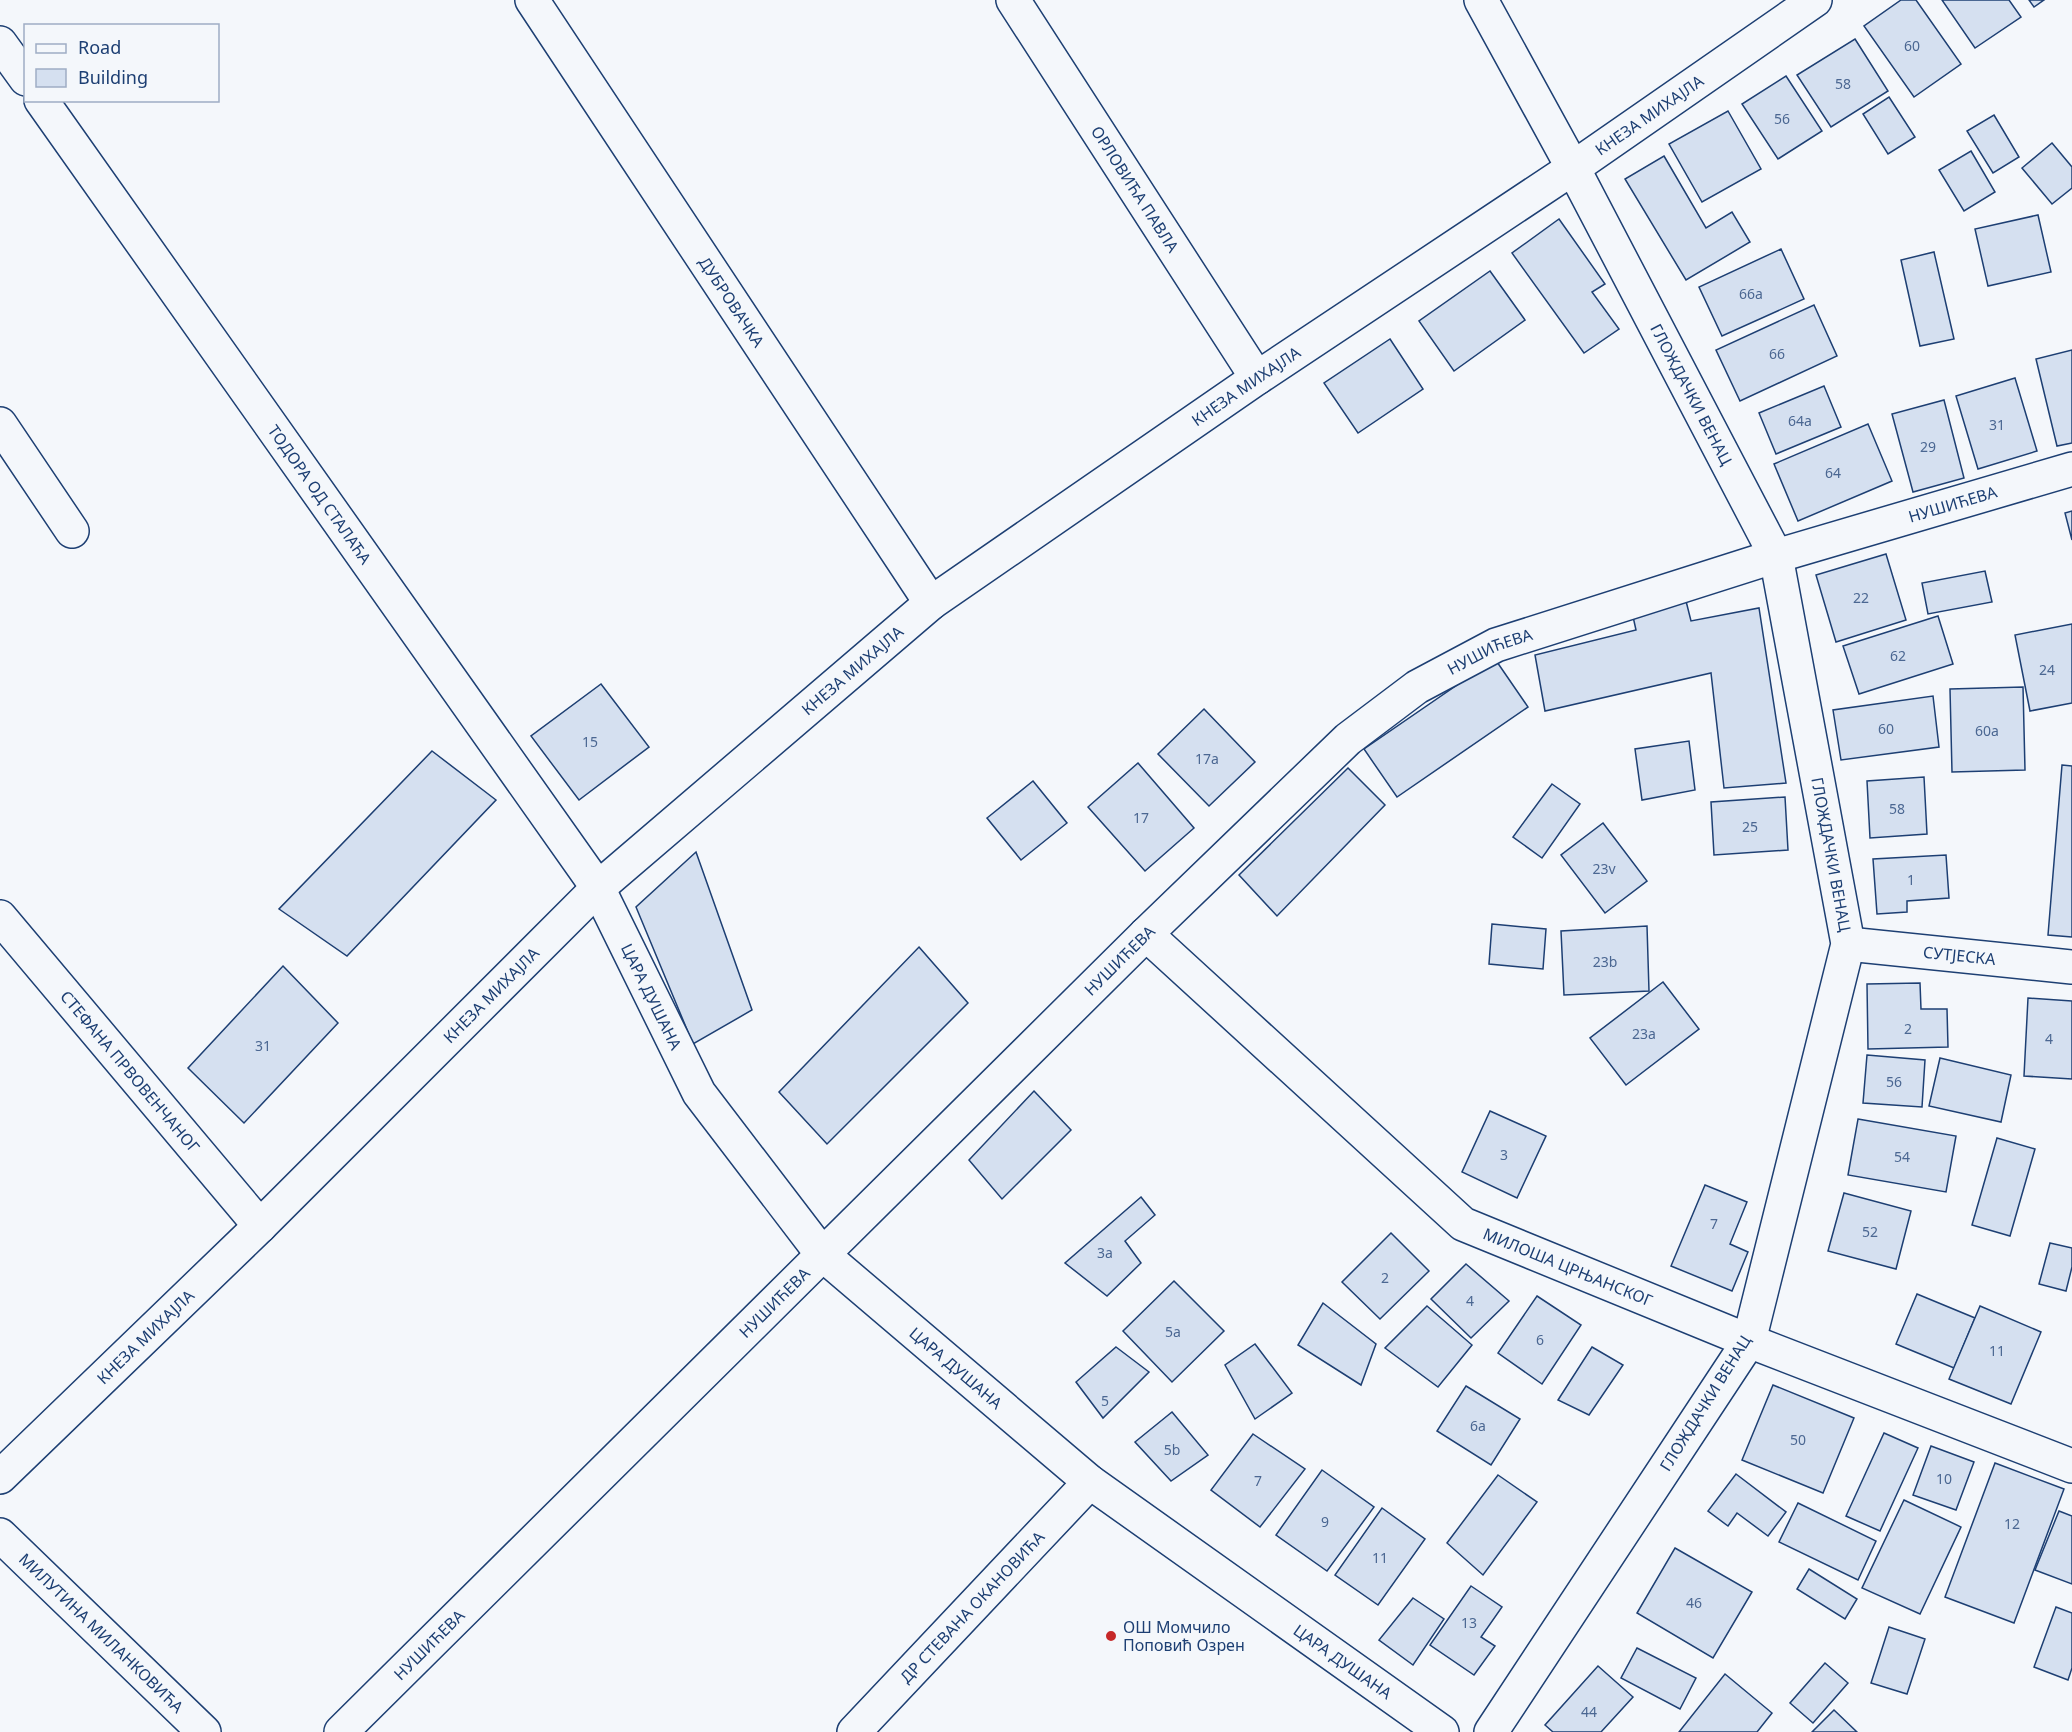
<svg xmlns="http://www.w3.org/2000/svg" width="2072" height="1732" font-family="'Noto Sans',sans-serif">
	<rect width="100%" height="100%" fill="#f4f7fb"/>
	<g fill="#d5e0f0" stroke="#1d3f73" stroke-width="1.5">
		<path d="M1901,0h15l45,64 -47,33 -50,-71z"/>
		<path d="M1942,0h67l12,17 -46,31z"/>
		<path d="M2029,0h15l-10,7z"/>
		<path d="M1855,39l33,52 -57,36 -34,-52z"/>
		<path d="M1786,76l36,55 -44,28 -36,-55z"/>
		<path d="M1889,97l26,40 -27,17 -25,-40z"/>
		<path d="M1728,111l33,58 -59,33 -33,-58z"/>
		<path d="M1994,115l25,42 -26,16 -26,-42z"/>
		<path d="M2052,143l20,24v21l-20,16 -30,-36z"/>
		<path d="M1971,151l24,41 -31,19 -25,-41z"/>
		<path d="M1664,156l42,72 26,-16 18,30 -64,38 -61,-101z"/>
		<path d="M2038,215l13,57 -63,14 -13,-57z"/>
		<path d="M1559,219l46,65 -13,8 27,37 -35,24 -72,-100z"/>
		<path d="M1781,249l23,50 -82,37 -23,-49z"/>
		<path d="M1934,252l20,87 -34,7 -19,-86z"/>
		<path d="M1490,271l35,49 -71,51 -35,-50z"/>
		<path d="M1814,305l23,51 -97,45 -24,-51z"/>
		<path d="M1390,339l33,50 -65,44 -34,-50z"/>
		<path d="M2072,350v93l-15,3 -21,-87z"/>
		<path d="M2015,378l22,73 -59,18 -22,-73z"/>
		<path d="M1824,386l17,41 -65,27 -17,-41z"/>
		<path d="M1944,400l20,78 -51,14 -21,-78z"/>
		<path d="M1868,424l24,57 -94,40 -24,-57z"/>
		<path d="M2072,511v29l-7,-27z"/>
		<path d="M1886,554l20,66 -70,22 -20,-67z"/>
		<path d="M1985,571l7,31 -64,12 -6,-31z"/>
		<path d="M1686,601l5,20 68,-13 27,175 -62,5 -13,-115 -166,38 -10,-56 101,-25 -4,-18z"/>
		<path d="M1938,616l15,48 -94,30 -16,-48z"/>
		<path d="M2072,624v79l-42,8 -15,-76z"/>
		<path d="M1495,659l33,48 -131,90 -33,-48z"/>
		<path d="M601,684l48,63 -70,53 -48,-64z"/>
		<path d="M2023,687l2,83 -73,2 -2,-83z"/>
		<path d="M1933,696l6,51 -98,13 -8,-50z"/>
		<path d="M1204,709l51,53 -46,44 -51,-52z"/>
		<path d="M1689,741l6,49 -53,10 -7,-51z"/>
		<path d="M432,751l64,49 -149,156 -68,-47z"/>
		<path d="M1138,763l56,65 -49,43 -57,-64z"/>
		<path d="M2062,765l10,1v171l-24,-2z"/>
		<path d="M1348,768l37,37 -108,111 -38,-41z"/>
		<path d="M1924,777l3,57 -57,4 -3,-57z"/>
		<path d="M1033,781l34,42 -46,37 -34,-42z"/>
		<path d="M1552,784l28,20 -38,54 -29,-21z"/>
		<path d="M1785,797l3,53 -74,5 -3,-53z"/>
		<path d="M1603,823l44,58 -42,32 -44,-58z"/>
		<path d="M696,852l56,158 -59,34 -57,-137z"/>
		<path d="M1946,855l3,43 -42,3v11l-30,2 -4,-55z"/>
		<path d="M1492,924l54,5 -3,40 -54,-5z"/>
		<path d="M1647,926l2,65 -85,4 -3,-64z"/>
		<path d="M919,947l49,56 -141,141 -48,-52z"/>
		<path d="M283,966l55,57 -94,100 -56,-55z"/>
		<path d="M1663,982l36,47 -73,56 -36,-47z"/>
		<path d="M1920,983l1,26h26l1,38 -80,2 -1,-65z"/>
		<path d="M2028,998l44,3v78l-48,-3z"/>
		<path d="M1867,1055l58,5 -3,47 -59,-4z"/>
		<path d="M1940,1058l71,17 -10,47 -72,-16z"/>
		<path d="M1034,1091l37,39 -69,69 -33,-39z"/>
		<path d="M1490,1111l56,25 -29,62 -55,-26z"/>
		<path d="M1858,1119l98,17 -10,56 -98,-17z"/>
		<path d="M1997,1138l38,11 -25,87 -38,-11z"/>
		<path d="M1705,1185l42,17 -17,42 18,8 -16,39 -61,-25z"/>
		<path d="M1844,1193l67,18 -15,58 -68,-18z"/>
		<path d="M1141,1197l14,18 -30,26 16,22 -34,33 -42,-33z"/>
		<path d="M1391,1233l38,38 -49,48 -38,-37z"/>
		<path d="M2050,1243l22,5v19l-6,24 -27,-7z"/>
		<path d="M1466,1264l43,37 -38,37 -40,-39z"/>
		<path d="M1174,1281l50,50 -52,51 -49,-51z"/>
		<path d="M1917,1294l58,24 -21,50 -58,-24z"/>
		<path d="M1537,1296l44,29 -39,59 -44,-31z"/>
		<path d="M1323,1303l53,41 -15,41 -63,-40z"/>
		<path d="M1427,1306l45,39 -34,42 -53,-39z"/>
		<path d="M1980,1306l61,26 -30,72 -62,-25z"/>
		<path d="M1255,1344l37,49 -37,26 -30,-54z"/>
		<path d="M1116,1347l33,25 -46,46 -27,-36z"/>
		<path d="M1592,1347l31,18 -34,50 -31,-15z"/>
		<path d="M1773,1385l81,33 -31,75 -81,-33z"/>
		<path d="M1466,1386l54,33 -29,46 -54,-34z"/>
		<path d="M1172,1412l36,43 -37,26 -36,-39z"/>
		<path d="M1884,1433l34,15 -38,83 -34,-15z"/>
		<path d="M1253,1434l52,35 -45,58 -49,-37z"/>
		<path d="M1931,1446l43,16 -18,48 -43,-15z"/>
		<path d="M1995,1463l69,26 -50,134 -69,-26z"/>
		<path d="M1322,1470l52,37 -47,64 -51,-36z"/>
		<path d="M1736,1474l50,38 -18,24 -31,-23 -9,13 -20,-15z"/>
		<path d="M1498,1475l39,27 -54,73 -36,-32z"/>
		<path d="M1904,1500l57,27 -41,87 -58,-26z"/>
		<path d="M1798,1503l78,38 -18,39 -79,-38z"/>
		<path d="M1382,1508l43,31 -47,66 -43,-30z"/>
		<path d="M2059,1511l13,5v68l-37,-14z"/>
		<path d="M1675,1548l77,44 -39,66 -76,-45z"/>
		<path d="M1809,1569l48,30 -12,20 -48,-30z"/>
		<path d="M1471,1586l31,21 -21,30 14,9 -21,29 -44,-30z"/>
		<path d="M1413,1598l31,21 -31,46 -34,-25z"/>
		<path d="M2056,1607l16,6v55l-4,12 -34,-13z"/>
		<path d="M1889,1627l36,12 -18,55 -36,-11z"/>
		<path d="M1637,1648l59,30 -16,31 -59,-31z"/>
		<path d="M1825,1663l23,20 -35,40 -23,-20z"/>
		<path d="M1598,1666l35,31 -32,35h-48l-8,-7z"/>
		<path d="M1725,1674l47,39 -15,19h-78z"/>
		<path d="M1834,1710l23,22h-45z"/>
	</g>
	<g fill="none" stroke-linecap="round" stroke-linejoin="round">
		<g stroke="#1d3f73" stroke-width="36">
			<g id="street">
				<path id="s1" d="M532,0l399,603"/>
				<path id="s2" d="M1013,0l244,378"/>
				<path id="s3" d="M1481,0l92,168 203,388 72,388 -99,397 -258,391"/>
				<path d="M0,43l26,36"/>
				<path id="s4" d="M41,100l557,788 101,205 123,161 268,228 352,250"/>
				<path d="M0,424l72,107"/>
				<path id="s5" d="M0,917l260,309"/>
				<path id="s6" d="M1146,934l317,290 286,117 323,125"/>
				<path id="s7" d="M1848,944l224,23"/>
				<path id="s8" d="M0,1477l260,-251 338,-338 333,-285 326,-225 316,-210 242,-168"/>
				<path id="s9" d="M0,1535l204,197"/>
				<path id="s10" d="M341,1732l805,-798 202,-195 69,-52 79,-42 280,-89 296,-87"/>
				<path id="s11" d="M854,1732l236,-250"/>
			</g>
		</g>
		<use href="#street" stroke="#f4f7fb" stroke-width="33"/>
	</g>
	<circle fill="#c62828" stroke="#f4f7fb" stroke-width="2" cx="1111" cy="1636" r="6"/>
	<g text-anchor="middle" dominant-baseline="central" stroke-width="4.5" stroke-linejoin="round" paint-order="stroke">
		<g font-size="14" fill="#4b6792">
			<text x="1912" y="45">60</text>
			<text x="1843" y="83">58</text>
			<text x="1782" y="118">56</text>
			<text x="1751" y="293">66a</text>
			<text x="1777" y="353">66</text>
			<text x="1800" y="420">64a</text>
			<text x="1997" y="424">31</text>
			<text x="1928" y="446">29</text>
			<text x="1833" y="472">64</text>
			<text x="1861" y="597">22</text>
			<text x="1898" y="655">62</text>
			<text x="2047" y="669">24</text>
			<text x="1886" y="728">60</text>
			<text x="1987" y="730">60a</text>
			<text x="590" y="741">15</text>
			<text x="1207" y="758">17a</text>
			<text x="1897" y="808">58</text>
			<text x="1141" y="817">17</text>
			<text x="1750" y="826">25</text>
			<text x="1604" y="868">23v</text>
			<text x="1911" y="879">1</text>
			<text x="1605" y="961">23b</text>
			<text x="1908" y="1028">2</text>
			<text x="1644" y="1033">23a</text>
			<text x="2049" y="1038">4</text>
			<text x="263" y="1045">31</text>
			<text x="1894" y="1081">56</text>
			<text x="1504" y="1154">3</text>
			<text x="1902" y="1156">54</text>
			<text x="1714" y="1223">7</text>
			<text x="1870" y="1231">52</text>
			<text x="1105" y="1252">3a</text>
			<text x="1385" y="1277">2</text>
			<text x="1470" y="1300">4</text>
			<text x="1173" y="1331">5a</text>
			<text x="1540" y="1339">6</text>
			<text x="1997" y="1350">11</text>
			<text x="1105" y="1400">5</text>
			<text x="1478" y="1425">6a</text>
			<text x="1798" y="1439">50</text>
			<text x="1172" y="1449">5b</text>
			<text x="1944" y="1478">10</text>
			<text x="1258" y="1480">7</text>
			<text x="1325" y="1521">9</text>
			<text x="2012" y="1523">12</text>
			<text x="1380" y="1557">11</text>
			<text x="1694" y="1602">46</text>
			<text x="1469" y="1622">13</text>
			<text x="1589" y="1711">44</text>
		</g>
		<g font-size="16" fill="#1d3f73" stroke="#f4f7fb">
			<text stroke="none"><textPath href="#s8" startOffset="2146">КНЕЗА МИХАЈЛА</textPath></text>
			<text stroke="none"><textPath href="#s2" startOffset="225">ОРЛОВИЋА ПАВЛА</textPath></text>
			<text stroke="none"><textPath href="#s1" startOffset="362">ДУБРОВАЧКА</textPath></text>
			<text stroke="none"><textPath href="#s8" startOffset="1660">КНЕЗА МИХАЈЛА</textPath></text>
			<text stroke="none"><textPath href="#s3" startOffset="447">ГЛОЖДАЧКИ ВЕНАЦ</textPath></text>
			<text stroke="none"><textPath href="#s4" startOffset="483">ТОДОРА ОД СТАЛАЋА</textPath></text>
			<text stroke="none"><textPath href="#s10" startOffset="2068">НУШИЋЕВА</textPath></text>
			<text stroke="none"><textPath href="#s10" startOffset="1582">НУШИЋЕВА</textPath></text>
			<text stroke="none"><textPath href="#s8" startOffset="1174">КНЕЗА МИХАЈЛА</textPath></text>
			<text stroke="none"><textPath href="#s3" startOffset="933">ГЛОЖДАЧКИ ВЕНАЦ</textPath></text>
			<text stroke="none"><textPath href="#s7" startOffset="112">СУТЈЕСКА</textPath></text>
			<text stroke="none"><textPath href="#s10" startOffset="1096">НУШИЋЕВА</textPath></text>
			<text stroke="none"><textPath href="#s8" startOffset="688">КНЕЗА МИХАЈЛА</textPath></text>
			<text stroke="none"><textPath href="#s4" startOffset="1086">ЦАРА ДУШАНА</textPath></text>
			<text stroke="none"><textPath href="#s5" startOffset="202">СТЕФАНА ПРВОВЕНЧАНОГ</textPath></text>
			<text stroke="none"><textPath href="#s6" startOffset="543">МИЛОША ЦРЊАНСКОГ</textPath></text>
			<text stroke="none"><textPath href="#s10" startOffset="610">НУШИЋЕВА</textPath></text>
			<text stroke="none"><textPath href="#s8" startOffset="202">КНЕЗА МИХАЈЛА</textPath></text>
			<text stroke="none"><textPath href="#s4" startOffset="1572">ЦАРА ДУШАНА</textPath></text>
			<text transform="translate(1705 1403) rotate(-58)">ГЛОЖДАЧКИ ВЕНАЦ</text>
			<text stroke="none"><textPath href="#s11" startOffset="172">ДР СТЕВАНА ОКАНОВИЋА</textPath></text>
			<text stroke="none"><textPath href="#s9" startOffset="141">МИЛУТИНА МИЛАНКОВИЋА</textPath></text>
			<text stroke="none"><textPath href="#s10" startOffset="124">НУШИЋЕВА</textPath></text>
			<text stroke="none"><textPath href="#s4" startOffset="2058">ЦАРА ДУШАНА</textPath></text>
		</g>
		<g font-size="16" fill="#1d3f73" stroke="#f4f7fb" text-anchor="start">
			<text x="1123" y="1627">ОШ Момчило<tspan x="1123" dy="18">Поповић Озрен</tspan></text>
		</g>
	</g>
	<rect x="24" y="24" width="195" height="78" fill="#f4f7fb" stroke="#9eadc5" stroke-width="1.5"/>
	<rect x="36" y="44" width="30" height="9" fill="#f4f7fb" stroke="#9eadc5" stroke-width="1.5"/>
	<text x="78" y="54" font-size="18" fill="#1d3f73">Road</text>
	<rect x="36" y="69" width="30" height="18" fill="#d5e0f0" stroke="#9eadc5" stroke-width="1.5"/>
	<text x="78" y="84" font-size="18" fill="#1d3f73">Building</text>
</svg>
